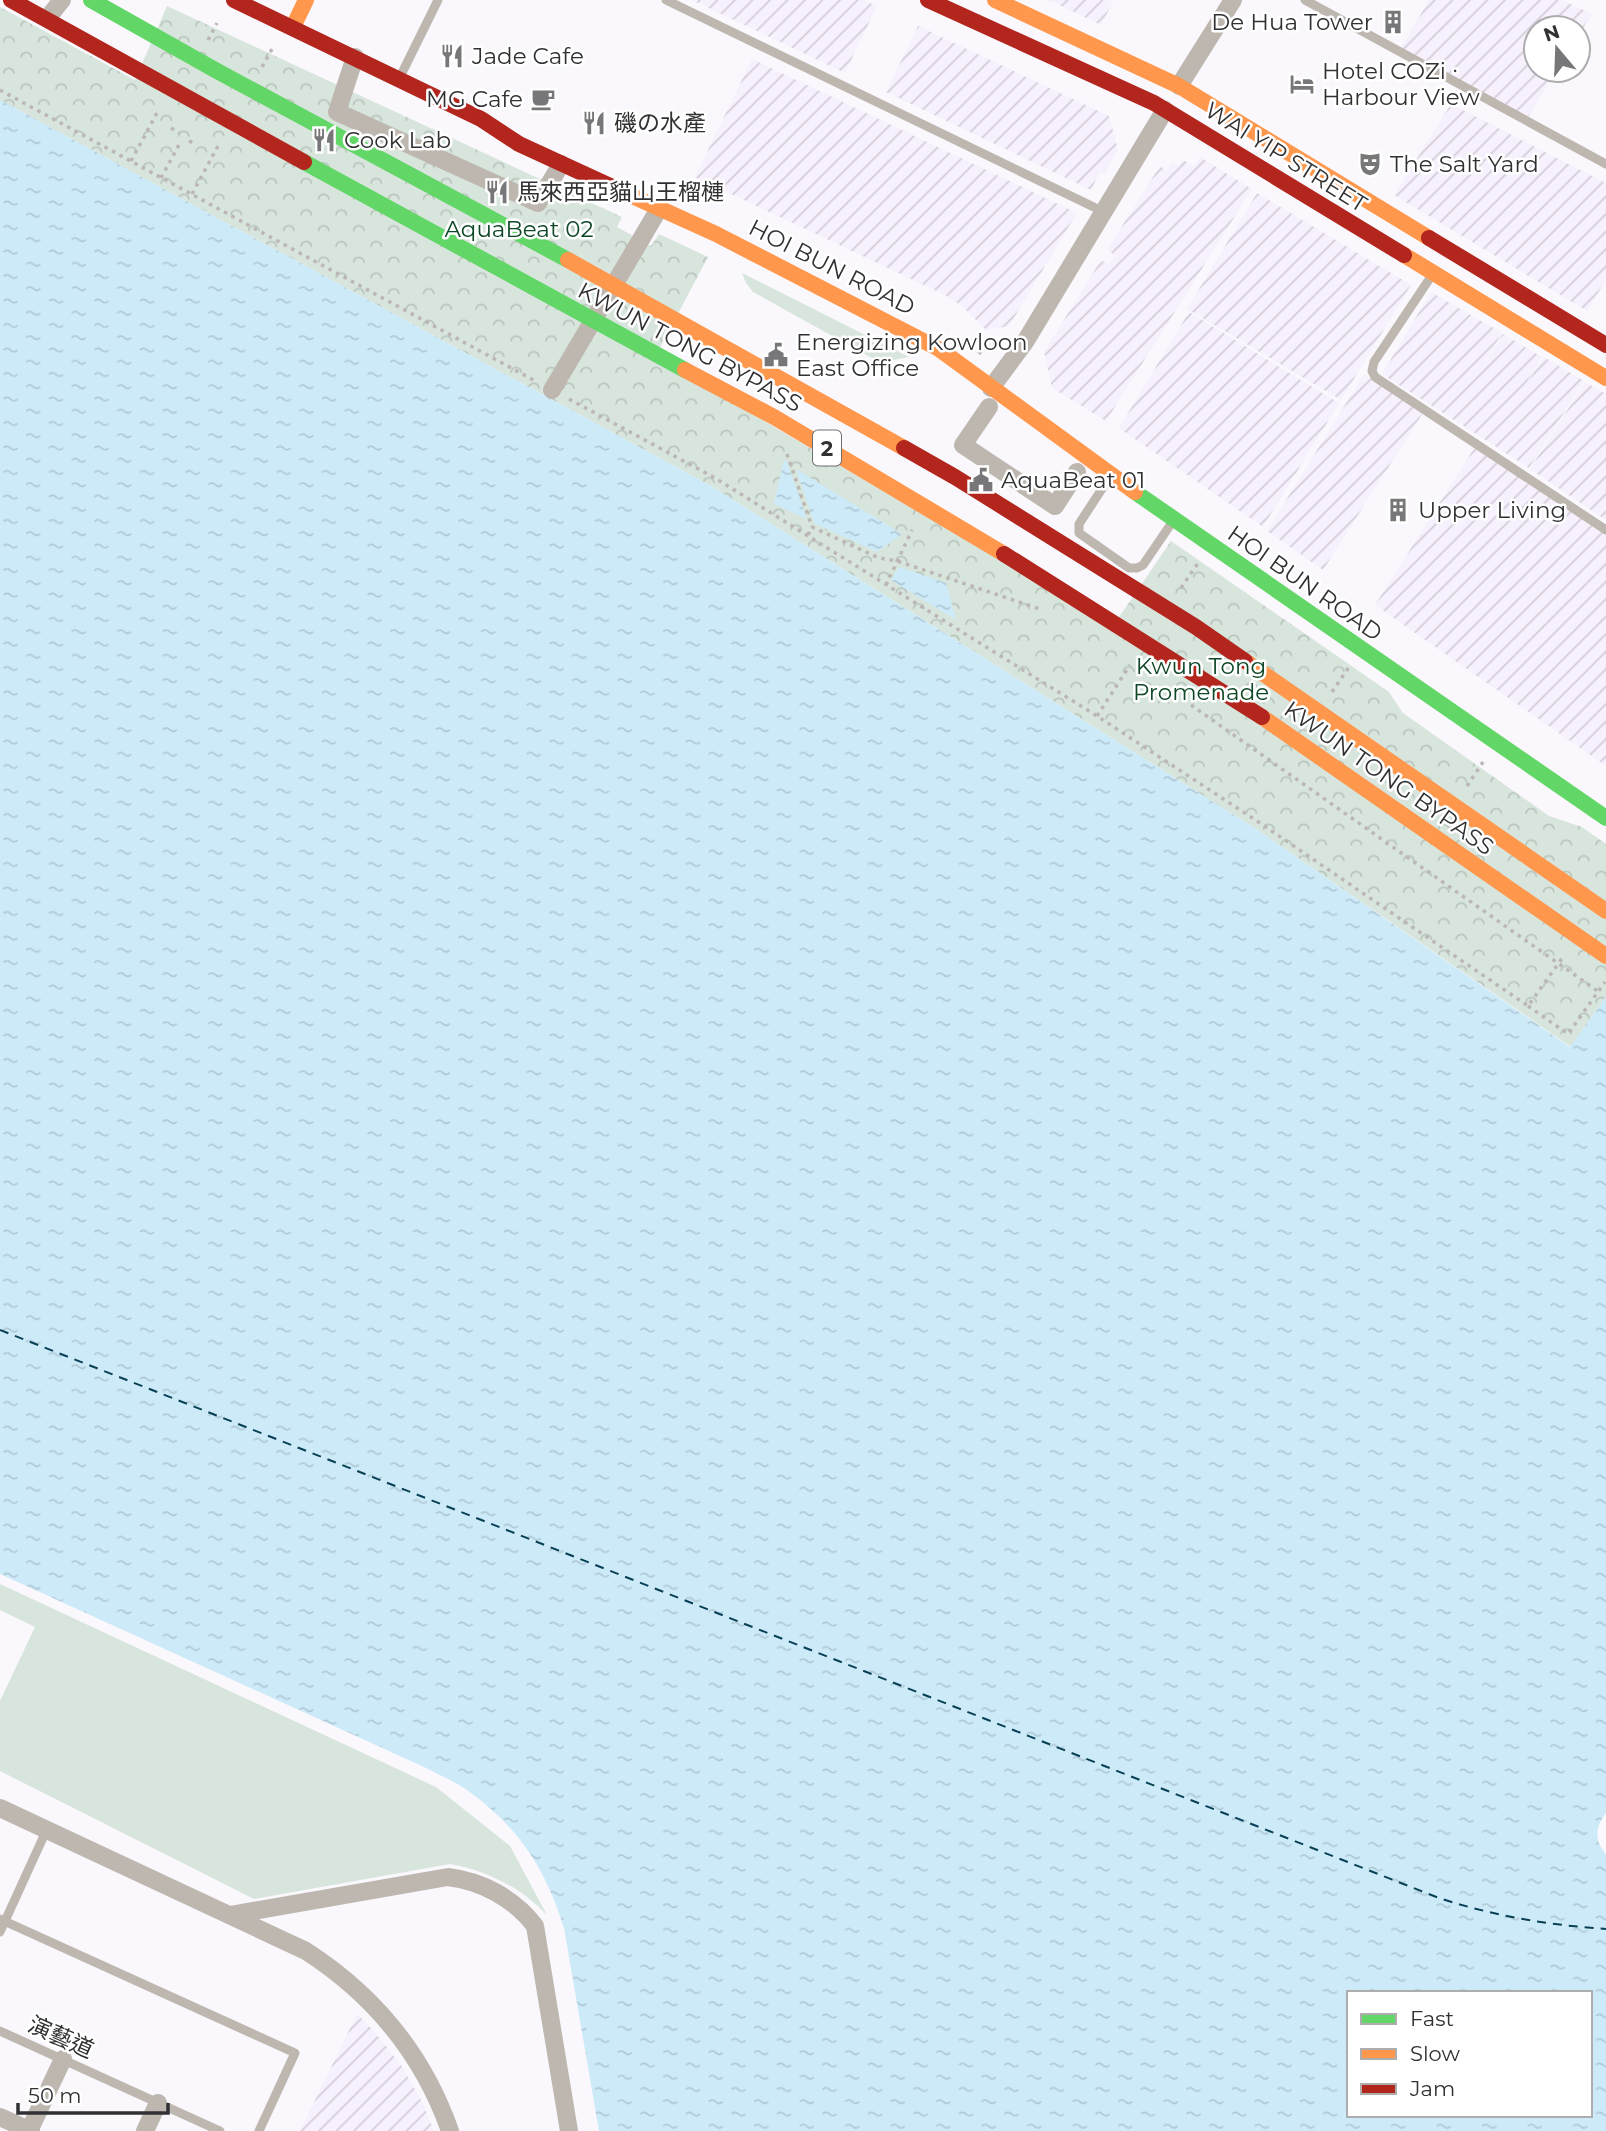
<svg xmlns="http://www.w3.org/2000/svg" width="1606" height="2131" font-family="Montserrat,'Noto Sans TC','Noto Sans JP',sans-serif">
	<defs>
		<pattern id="industrial-furrows" width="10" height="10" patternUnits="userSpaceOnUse" patternTransform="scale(1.75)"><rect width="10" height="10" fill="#f7f0fd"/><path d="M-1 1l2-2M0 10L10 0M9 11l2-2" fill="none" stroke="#d4ced9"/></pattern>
		<pattern id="park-crowns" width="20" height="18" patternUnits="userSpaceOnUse" patternTransform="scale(1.75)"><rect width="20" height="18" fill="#d7e5dc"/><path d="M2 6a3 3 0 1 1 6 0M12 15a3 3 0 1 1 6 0" fill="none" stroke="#b9c5bd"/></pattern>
		<pattern id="water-ripples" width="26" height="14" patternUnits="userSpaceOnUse" patternTransform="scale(1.75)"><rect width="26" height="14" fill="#cdeaf9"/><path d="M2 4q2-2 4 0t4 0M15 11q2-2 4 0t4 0" fill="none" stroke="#b0c9d6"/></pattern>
	</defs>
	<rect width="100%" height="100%" fill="#faf8fc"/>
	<g fill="url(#industrial-furrows)">
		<path d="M692,0h171l14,6 -32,67z"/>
		<path d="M1049,0h65l-13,25z"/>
		<path d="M1429,0h133l30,14 -14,22v-8h-42v42h21l-29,47 -127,-69z"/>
		<path d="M918,26l191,90 9,34 -14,23 -4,-1 -9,18 -205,-98z"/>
		<path d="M752,59l325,154 -68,113 -23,4 -24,-24 -17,-11 -250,-118z"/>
		<path d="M1451,104l155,79v97l-19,31 -193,-116z"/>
		<path d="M1200,157l52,32 -146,232 -54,-33 -8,-36 57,-92 8,5 6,-10 -8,-5 53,-84 7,5 5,-9 7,4 4,-6 11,6z"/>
		<path d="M1257,193l154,92 -70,115 -154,-91z"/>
		<path d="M1431,292l71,41 -24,41 25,-40 39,23 -20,33 22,-33 40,24 -55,87 -147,-94z"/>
		<path d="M1189,312l150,91 -76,124 -144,-99z"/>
		<path d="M1364,374l59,39 -100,157 -56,-39z"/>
		<path d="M1585,382l21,12v36l-7,12 7,-10v88l-76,-51z"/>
		<path d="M1475,447l131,87v232l-231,-161z"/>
		<path d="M357,2014l17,17 29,37 20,36 11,27h-134z"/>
	</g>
	<g fill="#d7e5dc">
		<path d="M742,273l157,79 10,5 -21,4 -16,-3 -119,-66 -7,-9z"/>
		<path d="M0,1584l436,203 74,59 37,69c-27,-28 -59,-44 -97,-51l-196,35 -254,-128v-70l35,-74 -35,-17z"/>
	</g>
	<path fill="url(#park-crowns)" d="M167,6l455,211 -5,10 34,19 8,-12 49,23 -53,100 458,269 58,-85 218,151 14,21 146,103 33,11 24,17v153l-35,50 -315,-218 -545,-343 -711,-386v-93l135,73z"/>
	<g fill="url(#water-ripples)" fill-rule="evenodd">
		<path d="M0,100l711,386 545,343 314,218 36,-50v816c-11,14 -12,28 0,41v277h-1007l-35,-203c-18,-58 -44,-99 -93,-135 -14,-11 -32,-18 -47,-26l-424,-193zM1349,1993h241v122h-241z"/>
		<path d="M784,460l3,2 20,57 -33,-15z"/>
		<path d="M796,469l106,65 -25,18 -63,-29z"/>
		<path d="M899,567l47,16 10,37 -65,-40z"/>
	</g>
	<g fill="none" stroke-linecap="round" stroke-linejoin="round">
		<path stroke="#084156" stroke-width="2" stroke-dasharray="9 7" stroke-linecap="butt" d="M0,1330l1439,568c55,18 109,27 167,31"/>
		<g stroke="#bbb7b5" stroke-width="3.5" stroke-dasharray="3.5 5" stroke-linecap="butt">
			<path d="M208,40l9,-17"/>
			<path d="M262,67l10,-18"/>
			<path d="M0,90l537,292"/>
			<path d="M171,128l8,5"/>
			<path d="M189,141l7,3"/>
			<path d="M131,161l27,-50"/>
			<path d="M161,178l19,-35"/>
			<path d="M192,194l27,-50"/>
			<path d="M979,354l6,-10"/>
			<path d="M569,399l146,79 382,238 163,107 268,183 35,-49"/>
			<path d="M787,454l25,73"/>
			<path d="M808,535l4,-8 67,31 18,3 143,48"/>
			<path d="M886,585l26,-55"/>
			<path d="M1181,588l17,-25"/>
			<path d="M1332,692l17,-25"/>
			<path d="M1191,705l408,287"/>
			<path d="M1097,716l33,-51"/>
			<path d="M1467,786l16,-24"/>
			<path d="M1528,1006l40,28 37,-52"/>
		</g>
		<g stroke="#bdb7b0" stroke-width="9">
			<path d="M666,0l438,212"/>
			<path d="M1305,0l301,164"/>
			<path d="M400,77l38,-77"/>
			<path d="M1432,275l-58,87 -2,9 3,6 231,153"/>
			<path d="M1111,475l-32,49v9l50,35h8l6,-3 30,-44"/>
			<path d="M0,1919l295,134 -36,78"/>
			<path d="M0,1932l47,-103"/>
			<path d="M0,2031l220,100"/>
		</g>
		<g stroke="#bdb7b0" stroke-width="18">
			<path d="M50,15l12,-15"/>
			<path d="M355,57l-18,55 201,91 23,-39"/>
			<path d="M1179,86l54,-86"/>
			<path d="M991,388l34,-46 140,-232"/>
			<path d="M552,390l108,-183"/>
			<path d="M989,407l-26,38 92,61 22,-34"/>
			<path d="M0,1808l306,143c68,44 117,103 144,180"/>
			<path d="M230,1915l218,-38c33,4 66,21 87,49l34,205"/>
			<path d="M0,2117l31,14"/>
			<path d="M29,2131l34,-72"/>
			<path d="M145,2131l13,-28"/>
		</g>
		<path stroke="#63d668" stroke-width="16" d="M1135,492l471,326"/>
		<g stroke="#ff974d" stroke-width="16">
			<path d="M995,0l184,86 250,152"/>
			<path d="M293,27l13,-27"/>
			<path d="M619,190l97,44 223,115 196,143"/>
			<path d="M1404,255l202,123"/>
		</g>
		<g stroke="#b3261e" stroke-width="16">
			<path d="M234,0l247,119 38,25 100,46"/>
			<path d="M928,0l226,103 250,152"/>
			<path d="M1429,238l177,107"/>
		</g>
		<g stroke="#63d668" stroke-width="16">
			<path d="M91,0l126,71 351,189"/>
			<path d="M304,162l381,208"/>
		</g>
		<g stroke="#ff974d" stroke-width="16">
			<path d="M568,260l336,188"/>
			<path d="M685,370l89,47 230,137"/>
			<path d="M1245,661l361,250"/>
			<path d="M1262,717l344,239"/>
		</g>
		<g stroke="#b3261e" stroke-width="16">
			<path d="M11,0l293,162"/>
			<path d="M904,448l51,29 241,150 49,34"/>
			<path d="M1004,554l258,163"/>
		</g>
	</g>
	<defs>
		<g id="building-bare" transform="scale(1.89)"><path d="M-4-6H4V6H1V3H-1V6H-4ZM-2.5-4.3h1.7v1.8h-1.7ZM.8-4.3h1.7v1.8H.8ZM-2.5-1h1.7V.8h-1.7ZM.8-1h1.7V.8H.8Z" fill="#777779" stroke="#fff" stroke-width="2.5" paint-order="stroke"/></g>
		<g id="restaurant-bare" transform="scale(1.89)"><path d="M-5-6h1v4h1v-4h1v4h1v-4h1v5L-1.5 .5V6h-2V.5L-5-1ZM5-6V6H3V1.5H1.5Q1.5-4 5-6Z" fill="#777779" stroke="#fff" stroke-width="2.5" paint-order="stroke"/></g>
		<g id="hotel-bare" transform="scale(1.89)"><path d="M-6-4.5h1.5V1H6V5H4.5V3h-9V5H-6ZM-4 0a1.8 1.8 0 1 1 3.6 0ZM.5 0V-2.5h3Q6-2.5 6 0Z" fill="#777779" stroke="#fff" stroke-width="2.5" paint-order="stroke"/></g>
		<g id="cafe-bare" transform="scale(1.89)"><path d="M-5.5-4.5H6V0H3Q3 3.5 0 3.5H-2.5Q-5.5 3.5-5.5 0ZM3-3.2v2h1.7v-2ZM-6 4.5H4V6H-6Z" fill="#777779" stroke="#fff" stroke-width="2.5" paint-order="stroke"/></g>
		<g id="theatre-bare" transform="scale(1.89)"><path d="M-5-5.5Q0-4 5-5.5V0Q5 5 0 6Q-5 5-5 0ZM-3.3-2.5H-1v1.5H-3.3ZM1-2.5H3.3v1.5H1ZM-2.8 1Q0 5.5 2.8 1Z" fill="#777779" stroke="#fff" stroke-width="2.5" paint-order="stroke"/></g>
		<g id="civic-bare" transform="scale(1.89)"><path d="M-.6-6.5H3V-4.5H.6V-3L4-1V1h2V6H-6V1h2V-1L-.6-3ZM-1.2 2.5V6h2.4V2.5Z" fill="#777779" stroke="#fff" stroke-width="2.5" paint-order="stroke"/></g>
	</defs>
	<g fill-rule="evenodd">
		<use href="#building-bare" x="1393" y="22"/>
		<use href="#restaurant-bare" x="452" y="56"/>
		<use href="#hotel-bare" x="1302" y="84"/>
		<use href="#cafe-bare" x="543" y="99"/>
		<use href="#restaurant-bare" x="594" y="123"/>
		<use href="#restaurant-bare" x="324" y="140"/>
		<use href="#theatre-bare" x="1370" y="164"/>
		<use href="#restaurant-bare" x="497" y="192"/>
		<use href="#civic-bare" x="776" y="355"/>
		<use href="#civic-bare" x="981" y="480"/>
		<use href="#building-bare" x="1398" y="510"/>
	</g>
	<g text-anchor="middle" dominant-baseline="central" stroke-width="5" stroke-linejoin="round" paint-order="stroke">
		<rect fill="#fff" stroke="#6f6f70" stroke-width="2" x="813" y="430.5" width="28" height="35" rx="5"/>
		<g font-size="21" font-weight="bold" fill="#313133">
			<text x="827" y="448">2</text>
		</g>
		<g font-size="23" fill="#313133" stroke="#fff" text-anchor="start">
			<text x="1373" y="22" text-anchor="end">De Hua Tower</text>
			<text x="472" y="56">Jade Cafe</text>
			<text x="1322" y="71">Hotel COZi ∙<tspan x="1322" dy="26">Harbour View</tspan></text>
			<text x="523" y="99" text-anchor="end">MG Cafe</text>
			<text x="614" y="123">磯の水產</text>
			<text x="344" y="140">Cook Lab</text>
			<text x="1390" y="164">The Salt Yard</text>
			<text x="517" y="192">馬來西亞貓山王榴槤</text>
			<text x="796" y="342">Energizing Kowloon<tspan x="796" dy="26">East Office</tspan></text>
			<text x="1001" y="480">AquaBeat 01</text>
			<text x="1418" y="510">Upper Living</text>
		</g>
		<g font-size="23" fill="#313133" stroke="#fff">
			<text transform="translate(1286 157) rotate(32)">WAI YIP STREET</text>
			<text transform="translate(832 267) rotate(27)">HOI BUN ROAD</text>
			<text transform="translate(690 347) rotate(28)">KWUN TONG BYPASS</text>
			<text transform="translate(1305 583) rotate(35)">HOI BUN ROAD</text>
			<text transform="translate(1389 778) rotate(35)">KWUN TONG BYPASS</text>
			<text transform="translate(61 2037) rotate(24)">演藝道</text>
		</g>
		<g font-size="23" fill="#0d4726" stroke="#fff">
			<text x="519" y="229">AquaBeat 02</text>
			<text x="1201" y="666">Kwun Tong<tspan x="1201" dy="26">Promenade</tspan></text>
		</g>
	</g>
	<rect x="1347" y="1991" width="245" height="126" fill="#ffffff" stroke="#adadad" stroke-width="2"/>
	<rect x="1361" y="2014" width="35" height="10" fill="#63d668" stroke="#adadad" stroke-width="2"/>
	<text x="1410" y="2026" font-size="21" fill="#313133">Fast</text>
	<rect x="1361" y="2049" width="35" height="10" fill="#ff974d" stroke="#adadad" stroke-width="2"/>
	<text x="1410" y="2061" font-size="21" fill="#313133">Slow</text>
	<rect x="1361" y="2084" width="35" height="10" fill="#b3261e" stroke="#adadad" stroke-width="2"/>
	<text x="1410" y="2096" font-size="21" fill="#313133">Jam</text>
	<g transform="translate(1557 49) rotate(341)"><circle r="33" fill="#ffffff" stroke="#adadad" stroke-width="2"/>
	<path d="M0-5L12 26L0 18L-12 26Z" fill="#777779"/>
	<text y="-10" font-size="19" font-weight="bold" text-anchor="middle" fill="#313133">N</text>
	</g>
	<path d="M18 2103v10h150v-10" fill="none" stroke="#313133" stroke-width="3.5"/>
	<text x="28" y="2103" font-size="21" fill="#313133" stroke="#ffffff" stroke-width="5" paint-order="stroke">50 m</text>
</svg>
